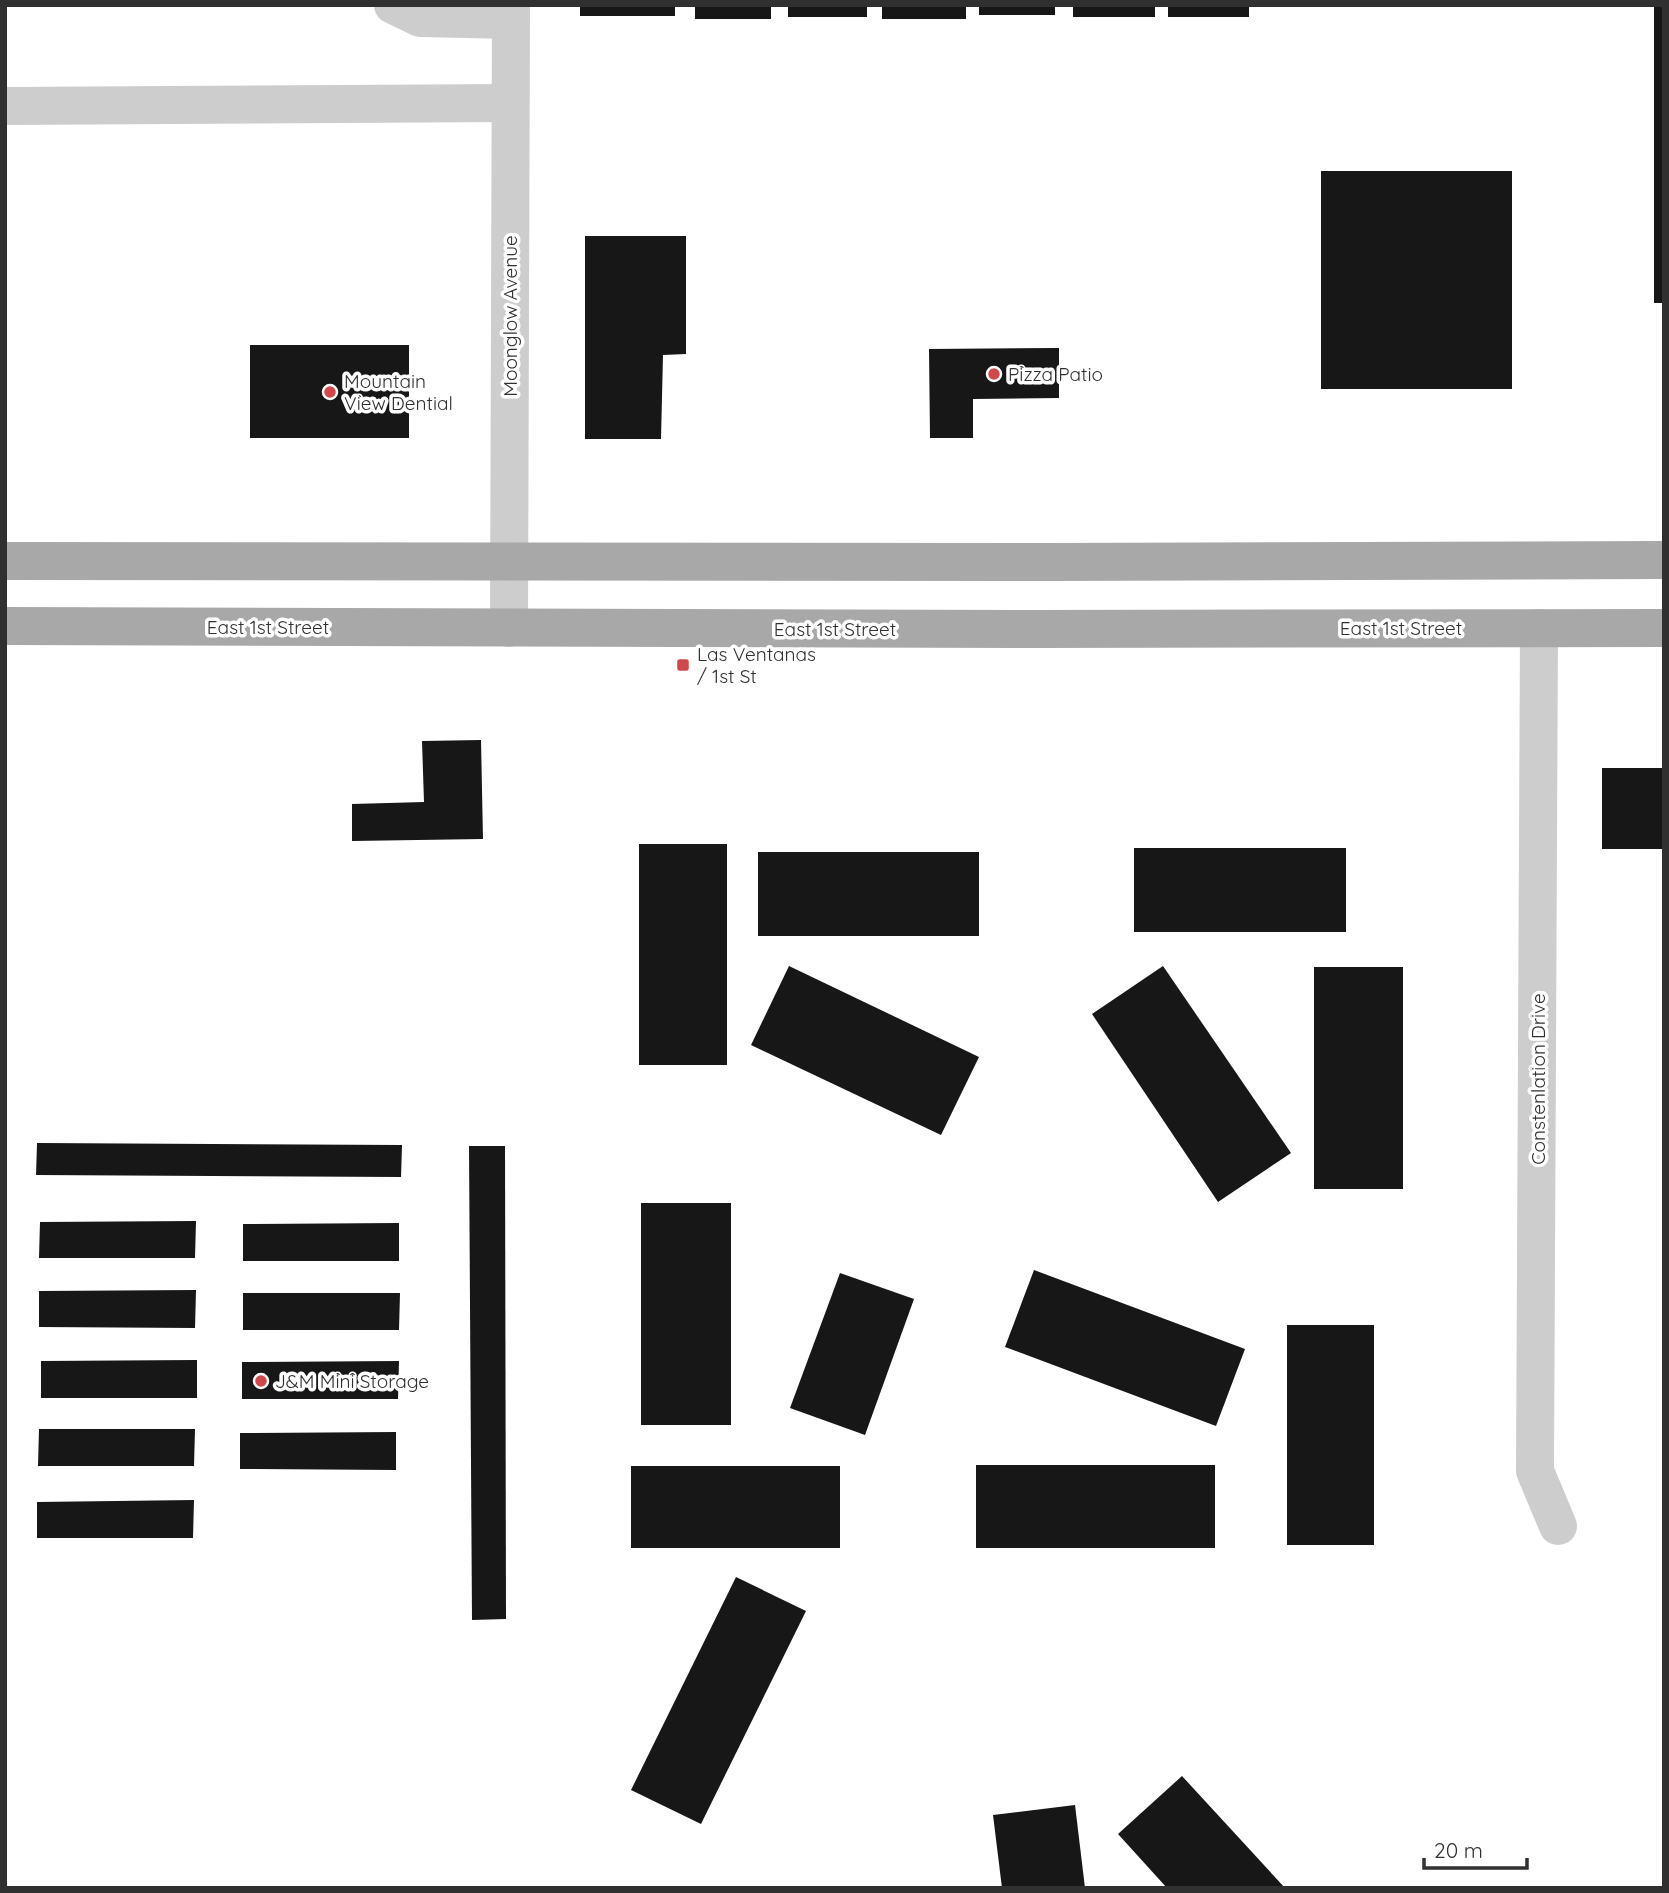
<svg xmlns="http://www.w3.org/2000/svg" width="1669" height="1893" font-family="Quicksand,sans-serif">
	<rect width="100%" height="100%" fill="#fff"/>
	<g fill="#171717">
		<rect x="580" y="5" width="95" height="11"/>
		<rect x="695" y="5" width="76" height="14"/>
		<rect x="788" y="5" width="79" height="12"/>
		<rect x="882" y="5" width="84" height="14"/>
		<rect x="979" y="5" width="76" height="10"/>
		<rect x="1073" y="5" width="82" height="12"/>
		<rect x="1168" y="5" width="81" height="12"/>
		<rect x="1654" y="5" width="10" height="298"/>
		<rect x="1321" y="171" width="191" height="218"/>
		<path d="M585,236h101v118l-23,1 -2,84h-76z"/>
		<rect x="250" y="345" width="159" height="93"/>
		<path d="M1059,348v50l-86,1v39h-43l-1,-89z"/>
		<path d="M481,740l2,99 -131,2v-37l72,-2 -2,-61z"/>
		<rect x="1602" y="768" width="62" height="81"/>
		<rect x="639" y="844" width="88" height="221"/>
		<rect x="1134" y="848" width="212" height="84"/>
		<rect x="758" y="852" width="221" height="84"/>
		<path d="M789,966l190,91 -38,78 -190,-90z"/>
		<path d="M1163,966l128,187 -73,49 -126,-188z"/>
		<rect x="1314" y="967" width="89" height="222"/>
		<path d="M37,1143l365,2 -1,32 -365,-2z"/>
		<path d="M469,1146h36l1,473 -34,1z"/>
		<rect x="641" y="1203" width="90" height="222"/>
		<path d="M196,1221l-1,37h-156l1,-36z"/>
		<path d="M399,1223v38h-156v-37z"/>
		<path d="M1034,1270l211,79 -29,77 -211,-79z"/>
		<path d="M840,1273l74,26 -49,136 -75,-27z"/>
		<path d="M196,1290l-1,38 -156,-1v-36z"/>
		<path d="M243,1293h157l-1,37h-156z"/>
		<rect x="1287" y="1325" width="87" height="220"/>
		<path d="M197,1360v38h-156v-37z"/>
		<path d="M399,1361l-1,38h-156v-37z"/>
		<path d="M39,1429h156l-1,37h-156z"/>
		<path d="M396,1432v38l-156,-1v-36z"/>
		<rect x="976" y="1465" width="239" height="83"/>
		<rect x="631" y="1466" width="209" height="82"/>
		<path d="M194,1500l-1,38h-156v-36z"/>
		<path d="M736,1577l70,34 -105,213 -70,-34z"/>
		<path d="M1182,1776l103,112h-118l-49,-54z"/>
		<path d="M1075,1805l10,83h-83l-9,-73z"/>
	</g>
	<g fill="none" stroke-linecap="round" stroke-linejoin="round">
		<g stroke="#cdcdcd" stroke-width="38">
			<path d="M393,5l27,13 91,2"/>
			<path d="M5,106l505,-3"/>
			<path d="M509,628l2,-623"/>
			<path d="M1539,628l-4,843 23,55"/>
		</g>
		<g stroke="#a8a8a8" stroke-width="38">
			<path d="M5,561l1046,1 613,-2"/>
			<path d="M5,626l1028,3 631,-1"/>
		</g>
	</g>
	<g fill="#d2474c" stroke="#fff" stroke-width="2.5">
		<circle cx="994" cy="374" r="7"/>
		<circle cx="330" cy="392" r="7"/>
		<rect x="676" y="658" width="14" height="14" rx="3.5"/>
		<circle cx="261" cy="1381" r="7"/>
	</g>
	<g text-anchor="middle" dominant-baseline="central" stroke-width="7" stroke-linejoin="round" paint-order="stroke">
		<g font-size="19" fill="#303030" stroke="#fff">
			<text transform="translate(510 316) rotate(-90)">Moonglow Avenue</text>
			<text x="268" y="627">East 1st Street</text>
			<text x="1401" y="628">East 1st Street</text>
			<text x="835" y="629">East 1st Street</text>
			<text transform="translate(1538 1079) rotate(-90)">Constenlation Drive</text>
		</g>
		<g font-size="19" fill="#303030" stroke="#fff" text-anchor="start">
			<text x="1008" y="374">Pizza Patio</text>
			<text x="344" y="381">Mountain<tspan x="344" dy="22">View Dential</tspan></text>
			<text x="697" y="654">Las Ventanas<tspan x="697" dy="22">/ 1st St</tspan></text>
			<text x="275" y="1381">J&amp;M Mini Storage</text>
		</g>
	</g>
	<rect width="1669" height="1893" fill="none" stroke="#303030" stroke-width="14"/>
	<path d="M1424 1858v10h103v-10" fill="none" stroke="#303030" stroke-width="3.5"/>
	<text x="1434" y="1858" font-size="21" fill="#303030" stroke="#ffffff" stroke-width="5" paint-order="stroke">20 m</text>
</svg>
